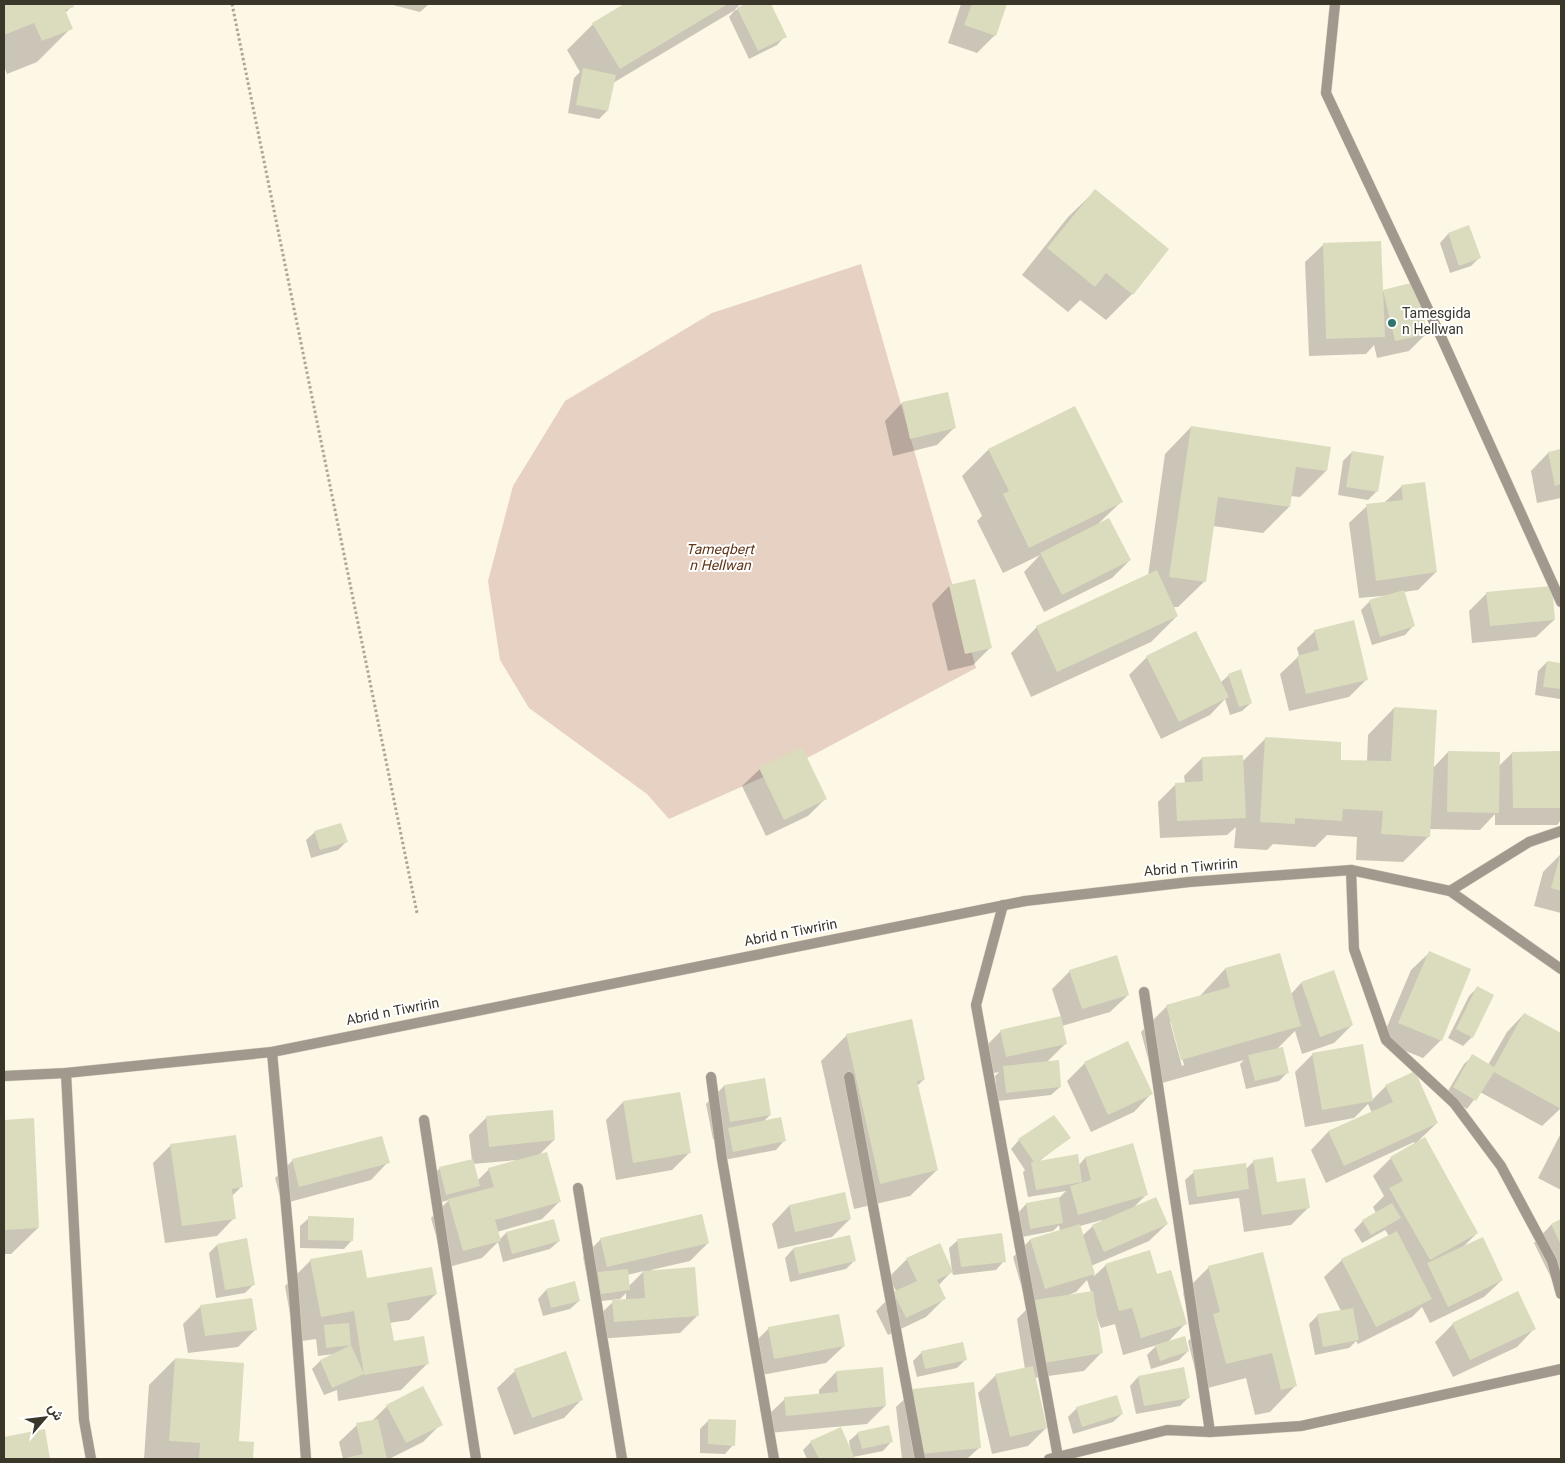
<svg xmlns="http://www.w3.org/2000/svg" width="1565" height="1463" font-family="Georgia,Vazirmatn,serif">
	<rect width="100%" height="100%" fill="#fdf7e5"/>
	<path fill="#e6d1c3" d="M861,264l115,404 -165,88 -142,63 -22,-25 -118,-86 -29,-48 -12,-79 25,-95 52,-85 147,-88z"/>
	<g fill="#0003" fill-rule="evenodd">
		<path d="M4,4h67l1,2 -7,7 6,15 -34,34 -30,12 -3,-8z"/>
		<path d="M389,4h40l-9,8z"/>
		<path d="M627,4h113l-6,7 14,-7h22l15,32 -8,9 -28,14 -20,-42 6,-7 -122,73 -6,28 -8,8 -31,-6 6,-35 6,-6 -13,-22 26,-26z"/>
		<path d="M961,4h45l-11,31 -18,18 -29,-10z"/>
		<path d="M1095,191l72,58 -35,45 -26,26 -26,-20 -12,12 -46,-37 46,-58z"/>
		<path d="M1469,227l11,30 -9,9 -21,7 -10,-30 8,-9z"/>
		<path d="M1323,245l59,48 2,-2 42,43 -17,17 -32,7 -3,-13 -8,9 -57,2 -4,-94z"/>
		<path d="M902,403l52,25 -17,17 -44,11 -8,-35z"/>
		<path d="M1191,427l135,44 -26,26 -9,-1 -2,11 -26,26 -50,-7 -8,55 -27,26h-5l4,9 -26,26 -120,55 -20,-44 26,-26 111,-51 17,-122z"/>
		<path d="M988,450l133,52 -22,21 31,37 -18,18 -68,34 -20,-40 16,-17 -37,18 -26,-52 5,-5 -20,-40z"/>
		<path d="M1561,451v47l-24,5 -6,-32 17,-18z"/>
		<path d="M1352,452l25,39 -9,9 -30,-5 5,-34z"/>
		<path d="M1402,486l34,86 -18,18 -15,2 10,34 -8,9 -33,10 -11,-35 9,-9 23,-6 -34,3 -10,-75 18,-17 17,-3z"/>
		<path d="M949,586l42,61 -18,18 -25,6 -16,-67z"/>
		<path d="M1487,593l67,27 -18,17 -64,6 -3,-32z"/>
		<path d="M1315,631l52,48 -18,18 -60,14 -9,-37 19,-18 -2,-8z"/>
		<path d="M1147,657l73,26 9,-8 22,28 -9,8 -12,4 -5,-16 -15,16 -49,24 -32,-64z"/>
		<path d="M1547,662l14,2 -1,35 -25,-4 3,-24z"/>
		<path d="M1394,708l39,60 15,-16 50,15 14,-14h49v67l-4,5h-62v-11l-15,16 -50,-1 -1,7 -26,26 -47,-2 1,-23 -30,-2 -12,12 -42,-3 -6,6 -33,-2 2,-21 -9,8 -67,3 -2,-36 18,-18 9,-1 -1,-7 18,-18 40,4 23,-23 74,22 28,1 1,-27z"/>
		<path d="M760,769l65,30 -17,17 -42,20 -24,-50z"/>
		<path d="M315,832l31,10 -8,8 -27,8 -5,-18z"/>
		<path d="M1561,854v59l-27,-7 9,-34z"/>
		<path d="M1429,953l41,17 -29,70 -18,18 -42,-17 30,-71z"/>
		<path d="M1280,955l11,39 10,-11 51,42 -18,18 -32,11 -7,-23 -19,19 12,22 -9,9 -33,8 -6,-25 4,-4 -89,25 -14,-53 26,-26 32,-9 26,-28zM1170,1022h2l12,43 -2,1z"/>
		<path d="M1070,971l58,24 -18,17 -48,14 4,17 -19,19 13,25 -9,8 -53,6 -3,-25 4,-4 -10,2 -6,-25 18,-18 60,-14 -9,-28z"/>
		<path d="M1477,988l-5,49 -9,9 -15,-8 21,-42z"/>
		<path d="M1524,1014l37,21 -1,74 -18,17 -62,-34 -13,17 -22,-13 19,-32 9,-8 15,9 19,-33z"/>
		<path d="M847,1035l77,44 -7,7 20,84 -27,26 -56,13 -33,-148z"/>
		<path d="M1313,1054l59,46 14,-14 51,37 -20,19 60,91 -15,15 40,32 -18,17 -54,26 -8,-16 -10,10 -54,27 -2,-3 -7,7 -34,7 -6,-31 9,-9 23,-4 -17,-34 18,-17 47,-24 -4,-6 -23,13 -8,-13 9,-9 13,-8 -3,-6 11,-11 -11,-20 18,-18 24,-14 -1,-2 -88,41 -15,-33 17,-18 44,-19 -4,-9 -14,14 -49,9 -10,-55z"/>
		<path d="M1085,1063l66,31 -17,18 -43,20 -24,-51z"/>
		<path d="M764,1080l6,35 -7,7 21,19 -8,9 -52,10 -4,-22 -7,1 -7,-35 18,-18z"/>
		<path d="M623,1102l67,50 -18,18 -56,10 -10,-60z"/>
		<path d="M487,1117l67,23 -15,15 20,47 -17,17 -45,13 2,8 7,-7 53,8 -9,8 -47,13 -5,-20 -16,16 -37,10 -14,-50 18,-18 -11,3 -7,-26 9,-9 32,-7 -3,-26zM517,1160l-28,9 -12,12 -4,-17z"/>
		<path d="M32,1120l6,108 -27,26h-7v-133z"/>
		<path d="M1561,1133v57l-23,-12z"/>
		<path d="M1069,1138l-31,24 40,4 7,-8 48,-13 13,50 -13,13 34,16 -18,17 -58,25 3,10 12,-11 50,10 29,49 -18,19 21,8 -9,9 -28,9 -4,-14 10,-10 -34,10 -8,-31 -14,4 -6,-16 6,41 -17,18 -50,7 12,50 -18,18 -36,8 -14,-61 18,-18 29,-6 -8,-50 14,-14 -4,1 -14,-49 17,-17 30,-9 -1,-6 -6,6 -31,6 -4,-24 8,-9 32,-5 8,-8 -38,6 -5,-25 2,-2 -14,-21 8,-9zM1102,1220l1,2 -10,4 -11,10 -2,-10zM1087,1280l4,12 -25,4 10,-4z"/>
		<path d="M171,1145l71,41 -11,11 3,21 -17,18 -52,7 -12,-80z"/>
		<path d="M293,1160l95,2 -17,18 -89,24 -7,-26z"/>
		<path d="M1254,1161l22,23 33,23 -18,18 -47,7 -5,-34 -50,7 -4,-25 9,-8 51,-2z"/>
		<path d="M789,1206l61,13 -18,18 -54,12 -6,-25z"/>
		<path d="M309,1218l43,22 -8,9 -44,-1v-22z"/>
		<path d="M1561,1220v78l-27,-55 17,-18z"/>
		<path d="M601,1239l107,4 -18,18 -39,9 47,45 -18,18 -83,6 -2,-20 18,-17 13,-1v-8l-6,6 -28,3 -9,-45zM644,1271l-16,16 -1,-12z"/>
		<path d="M958,1240l46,21 -8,9 -43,5 -1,-4 -14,15 6,13 -18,18 -38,18 -12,-24 20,-20 -7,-14 18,-18 45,12 -3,-23z"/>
		<path d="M217,1245l37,39 -9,9 -29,5 -7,-45z"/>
		<path d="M793,1249l61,12 -8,8 -56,13 -5,-24z"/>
		<path d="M311,1260l55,20 70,14 -27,26 -20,3 3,20 35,21 -26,26 -63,11 -1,-11 -13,5 -12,-26 8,-8 14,-7 -16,2 -2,-17 -21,3 -10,-56z"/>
		<path d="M1209,1267l87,118 -26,27 -15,3 -9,-37 -46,12 -12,-49 6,-6 -11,-42z"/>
		<path d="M546,1290l33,11 -9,8 -27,7 -5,-17z"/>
		<path d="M201,1306l55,23 -18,18 -50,6 -5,-29z"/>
		<path d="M1453,1324l81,5 -17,18 -64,30 -18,-35z"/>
		<path d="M769,1328l75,18 -18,17 -69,13 -6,-30z"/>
		<path d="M922,1352l43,8 -8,8 -40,9 -4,-16z"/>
		<path d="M175,1359l62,83 16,1 -1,16h-108l5,-74z"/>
		<path d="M515,1371l66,29 -17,18 -50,17 -17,-47z"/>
		<path d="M836,1372l49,34 -18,18 -98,9 -2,-17 18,-17 34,-4v-5z"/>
		<path d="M1138,1377l51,20 -9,9 -44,8 -6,-28z"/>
		<path d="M914,1390l66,57 -13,12h-65l-6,-52z"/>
		<path d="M387,1406l54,18 -18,18 -34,17h-46l-4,-17 18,-17 15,-4z"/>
		<path d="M1077,1408l45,6 -9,8 -40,12 -5,-17z"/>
		<path d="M709,1420l24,25 -8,9 -25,-1v-24z"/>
		<path d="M44,1431l5,28h-45v-21z"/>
		<path d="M858,1433l33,9 -8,9 -30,6 1,2h-47l-4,-9 8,-8 40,9 -2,-10z"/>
	</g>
	<g fill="#dadcbd">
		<path d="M4,4h69l1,3 -9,3 8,19 -31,12 -8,-18 -30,12z"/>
		<path d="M624,4h104l-108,65 -28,-46z"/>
		<path d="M745,4h26l16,33 -29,14 -21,-43z"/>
		<path d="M972,4h35l-11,32 -32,-11z"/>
		<path d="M583,68l33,7 -8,36 -32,-6z"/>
		<path d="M1095,189l74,60 -36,46 -27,-22 -11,14 -48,-39z"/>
		<path d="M1469,225l12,33 -22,8 -11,-33z"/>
		<path d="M1381,241l4,96 -59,2 -3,-96z"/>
		<path d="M1415,282l13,52 -33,7 -12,-51z"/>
		<path d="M948,392l8,36 -46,11 -8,-37z"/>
		<path d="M1075,406l48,96 -94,46 -26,-54 6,-3 -21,-42z"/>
		<path d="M1191,426l140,21 -4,24 -31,-4 -6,40 -72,-10 -12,85 -37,-5z"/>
		<path d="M1561,449v35l-6,2 -7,-34z"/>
		<path d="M1352,451l32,5 -6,36 -32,-5z"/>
		<path d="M1425,482l12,90 -61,9 -10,-77 37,-4 -2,-15z"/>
		<path d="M1109,518l22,42 -69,35 -22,-42z"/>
		<path d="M1157,570l21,46 -121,56 -21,-46z"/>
		<path d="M975,579l17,69 -27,6 -16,-69z"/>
		<path d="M1552,586l3,34 -65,6 -4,-34z"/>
		<path d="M1404,590l11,36 -35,11 -11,-37z"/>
		<path d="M1354,620l14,60 -62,14 -9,-38 22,-6 -5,-20z"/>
		<path d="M1196,631l33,66 -50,25 -33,-66z"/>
		<path d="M1547,661l14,2v26l-18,-2z"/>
		<path d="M1241,669l11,34 -13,4 -11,-33z"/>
		<path d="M1394,707l43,3 -7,127 -49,-3 2,-23 -40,-2 -1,12 -47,-3v6l-35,-2 5,-85 76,5v18l50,1z"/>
		<path d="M802,747l25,52 -43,21 -25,-52z"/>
		<path d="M1448,751l52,1 -1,61 -52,-1z"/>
		<path d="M1561,751v57h-48l-1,-56z"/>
		<path d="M1243,755l3,63 -69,3 -2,-38 28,-2 -1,-24z"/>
		<path d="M341,823l7,19 -28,8 -6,-19z"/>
		<path d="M1561,852v39l-10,-3z"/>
		<path d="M1429,951l42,18 -29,72 -44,-18z"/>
		<path d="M1280,953l21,73 -120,34 -15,-55 64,-18 -5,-19z"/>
		<path d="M1117,955l12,40 -47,14 -13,-39z"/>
		<path d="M1334,970l19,55 -33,12 -19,-55z"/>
		<path d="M1477,986l17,9 -21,43 -17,-9z"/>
		<path d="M1524,1013l37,20v76l-67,-37 -18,29 -23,-14 19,-33 22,13z"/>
		<path d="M1061,1016l6,28 -61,13 -6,-27z"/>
		<path d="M912,1019l13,61 -8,1 21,89 -58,14 -34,-150z"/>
		<path d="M1128,1041l25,53 -45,21 -24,-53z"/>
		<path d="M1363,1044l10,57 -51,9 -10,-57z"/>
		<path d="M1283,1047l6,26 -34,8 -7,-26z"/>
		<path d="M1059,1060l2,27 -55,6 -3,-27z"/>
		<path d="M1415,1071l23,52 -94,43 -16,-35 65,-29 -8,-17z"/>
		<path d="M765,1078l6,37 -41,7 -6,-37z"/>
		<path d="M680,1092l11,61 -58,10 -10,-62z"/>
		<path d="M553,1110l2,30 -66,7 -3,-31z"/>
		<path d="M1054,1115l17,23 -33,23 40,-7 4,28 -46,8 -5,-28h3l-16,-23z"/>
		<path d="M781,1117l5,24 -53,11 -5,-24z"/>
		<path d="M34,1118l5,110 -35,2v-110z"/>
		<path d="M236,1135l7,52 -11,2 4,30 -54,7 -12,-82z"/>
		<path d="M382,1136l8,27 -91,24 -7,-28z"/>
		<path d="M1425,1137l53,96 -48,27 -41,-72 14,-7 -13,-24z"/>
		<path d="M1133,1143l15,52 -70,20 -8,-29 21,-6 -6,-23z"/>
		<path d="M547,1152l14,50 -66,18 6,21 -38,10 -15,-52 46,-12 -6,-19z"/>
		<path d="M1273,1157l4,25 28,-4 5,30 -48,7 -9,-55z"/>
		<path d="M473,1159l7,27 -34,9 -7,-28z"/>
		<path d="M1246,1163l3,26 -52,8 -4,-27z"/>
		<path d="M845,1192l6,27 -56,13 -6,-27z"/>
		<path d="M1059,1197l4,26 -33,6 -4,-26z"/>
		<path d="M1156,1197l12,27 -64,28 -12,-27z"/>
		<path d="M1392,1203l9,15 -30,17 -9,-15z"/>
		<path d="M702,1214l7,29 -102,24 -7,-29z"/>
		<path d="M308,1216l46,2 -1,23 -45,-1z"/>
		<path d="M554,1219l6,22 -48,13 -6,-22z"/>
		<path d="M1561,1219v26l-10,-21z"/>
		<path d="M1080,1224l15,50 -50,15 -15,-50z"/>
		<path d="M1397,1231l35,68 -56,28 -35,-68z"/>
		<path d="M1002,1233l4,29 -45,5 -4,-28z"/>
		<path d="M850,1235l6,26 -57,13 -6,-26z"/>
		<path d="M1483,1237l20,43 -55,27 -21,-44z"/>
		<path d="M247,1238l8,47 -30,5 -8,-46z"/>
		<path d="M940,1243l13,29 -16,8 9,19 -40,19 -13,-26 24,-11 -11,-23z"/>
		<path d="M362,1250l5,28 65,-11 5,27 -50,9 7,38 30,-5 5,28 -65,11 -10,-64 -33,6 -11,-58z"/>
		<path d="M1150,1250l7,24 14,-4 16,54 -46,14 -9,-30 -13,3 -14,-47z"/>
		<path d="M1263,1252l34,134 -16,4 -9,-37 -46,11 -13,-50 7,-2 -12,-46z"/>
		<path d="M695,1267l4,49 -85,6 -2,-22 33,-2 -2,-27z"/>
		<path d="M628,1269l2,21 -29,4 -3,-22z"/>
		<path d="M575,1281l5,20 -29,7 -5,-19z"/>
		<path d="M1093,1291l10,62 -59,10 -10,-63z"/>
		<path d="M1518,1291l18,38 -66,31 -18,-37z"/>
		<path d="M252,1298l5,32 -52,6 -5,-31z"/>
		<path d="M1353,1308l6,32 -36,7 -6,-33z"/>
		<path d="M839,1314l6,32 -71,13 -6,-32z"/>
		<path d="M349,1323l2,22 -25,3 -2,-23z"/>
		<path d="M1185,1336l4,15 -29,10 -5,-16z"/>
		<path d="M963,1342l4,18 -42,9 -4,-18z"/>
		<path d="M351,1345l13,29 -32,14 -12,-28z"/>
		<path d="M566,1351l17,49 -51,18 -18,-49z"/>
		<path d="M175,1358l69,5 -5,78 15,1 -1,17h-54l1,-16 -31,-2z"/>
		<path d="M1033,1366l14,62 -37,9 -15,-63z"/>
		<path d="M883,1367l3,39 -100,10 -2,-19 54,-5 -2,-21z"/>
		<path d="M1184,1367l6,31 -46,8 -6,-30z"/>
		<path d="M974,1382l7,66 -60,6 -8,-65z"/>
		<path d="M423,1386l20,39 -37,18 -20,-38z"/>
		<path d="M1117,1395l6,19 -41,13 -6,-20z"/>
		<path d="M378,1419l9,40h-46l22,-5 -7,-31z"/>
		<path d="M708,1419l28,1 -1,26 -27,-2z"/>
		<path d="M889,1425l4,17 -31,7 -5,-17z"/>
		<path d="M841,1427l14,32h-36l-9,-18z"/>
		<path d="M45,1429l5,30h-46v-22z"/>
	</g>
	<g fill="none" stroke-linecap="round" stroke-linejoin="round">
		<g stroke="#dad4c3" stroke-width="11">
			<g id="service">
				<path d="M1335,4l-9,89 117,248 118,261"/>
				<path d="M1450,891l79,-49 32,-11"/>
			</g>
		</g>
		<g stroke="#dad4c3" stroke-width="11">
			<g id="minor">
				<path d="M1351,870l3,79 32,91 68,63 47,63 51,95 9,33"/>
				<path d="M1003,905l-27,100 82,452"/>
				<path d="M1144,992l66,440"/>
				<path d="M272,1052l21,231 13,176"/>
				<path d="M66,1073l18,347 7,39"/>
				<path d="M711,1077l11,82 52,300"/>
				<path d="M849,1077l71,382"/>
				<path d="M424,1120l52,339"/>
				<path d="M578,1188l44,271"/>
				<path d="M1049,1459l118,-29 43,2 91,-6 260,-57"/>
			</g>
		</g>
		<g stroke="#dad4c3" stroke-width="11">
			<path id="tertiary" d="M4,1076l62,-3 206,-21 753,-151 164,-19 162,-12 99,21 111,78"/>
		</g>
		<path stroke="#aba697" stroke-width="3" stroke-dasharray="2.5 2.5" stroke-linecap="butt" d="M232,4l185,909"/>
		<use href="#service" stroke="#a1988e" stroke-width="10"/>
		<use href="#minor" stroke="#a1988e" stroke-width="10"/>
		<use href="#tertiary" stroke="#a1988e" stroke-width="10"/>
	</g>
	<circle fill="#30756b" stroke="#fff" stroke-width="2" cx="1392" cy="323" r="5"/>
	<g text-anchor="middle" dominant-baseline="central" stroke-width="4" stroke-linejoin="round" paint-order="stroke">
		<g font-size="14" fill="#3a362a" stroke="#fff" text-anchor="start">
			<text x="1402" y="315">Tamesgida<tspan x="1402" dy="16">n Hellwan</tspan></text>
		</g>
		<g font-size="14" font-style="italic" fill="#603616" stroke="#fff">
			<text x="720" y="551">Tameqbeṛt<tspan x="720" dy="16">n Hellwan</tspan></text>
		</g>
		<g font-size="14" fill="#3a362a" stroke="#fff">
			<text transform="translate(1191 869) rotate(-5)">Abrid n Tiwririn</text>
			<text transform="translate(791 934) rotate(-11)">Abrid n Tiwririn</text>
			<text transform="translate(393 1013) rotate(-11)">Abrid n Tiwririn</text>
		</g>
	</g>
	<rect width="1565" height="1463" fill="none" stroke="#3a362a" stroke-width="10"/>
	<g transform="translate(45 1418) rotate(62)" stroke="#ffffff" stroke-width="4" paint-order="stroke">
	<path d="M0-4L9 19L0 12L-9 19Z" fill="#3a362a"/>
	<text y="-8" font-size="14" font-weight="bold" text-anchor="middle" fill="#3a362a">ش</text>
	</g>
</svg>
